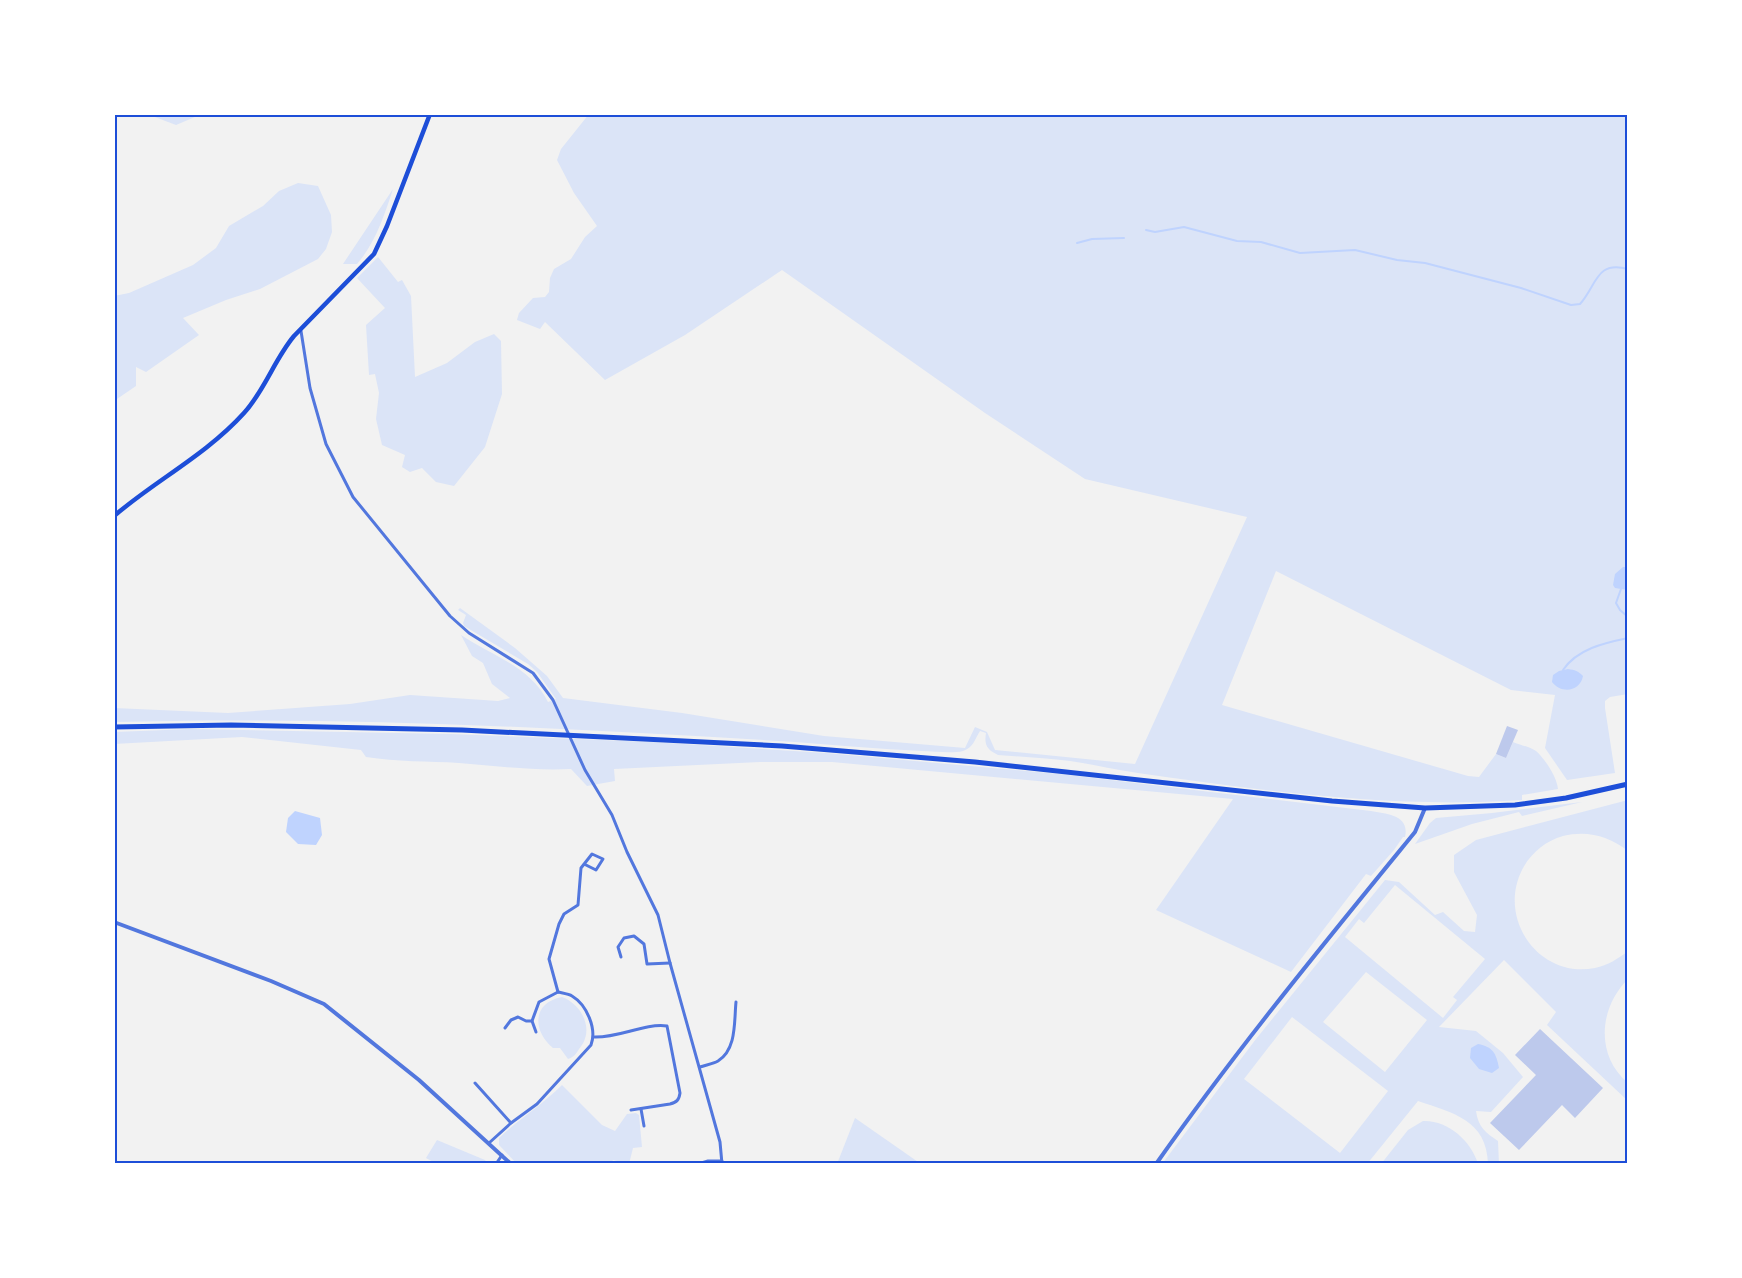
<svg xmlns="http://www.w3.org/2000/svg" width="1742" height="1278" font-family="'Varela Round',sans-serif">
	<rect width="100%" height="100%" fill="#f2f2f2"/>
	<g fill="#dbe4f7" fill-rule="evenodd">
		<path d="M147,114h55l-26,11z"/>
		<path d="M589,114h1039v580l-18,3 -5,4v7l10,65 -48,7 -22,-32 10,-53 -44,-5 -235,-119 -54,134 246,71 11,1 17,-23 10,4 7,-16c7,3 17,5 23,9 9,8 21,26 22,38l-36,6v5c-128,9 -258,-9 -384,-27 -23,-3 -45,-9 -68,-12 -24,-3 -48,-4 -72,-6 -11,-5 -14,-10 -12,-22l-6,-2c-5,8 -7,17 -17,20 -12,3 -29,0 -41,0 -43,-2 -85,-6 -127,-9 -226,-14 -454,-26 -681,-20v-14l114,5 122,-9 60,-9 88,6 12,-3 -18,-14 -9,-21 -11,-7 -11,-21c31,21 69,31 87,67l8,-3 -19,-27 -9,-8 -64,-38 -1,-3 3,-8 -8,-5 2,-2 55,40 32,28 16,22 119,15 142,23 141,12 10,-21 12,5 8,18 140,14 112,-247 -162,-38 -100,-66 -203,-143 -97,65 -80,45 -60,-58 -5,7 -23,-9 2,-7 14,-15 12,-1 4,-5 1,-14 4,-9 17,-10 14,-22 12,-11 -23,-33 -17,-33 4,-11z"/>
		<path d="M298,183l20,3 13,29 1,17 -6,17 -8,10 -58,30 -34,11 -43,18 16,17 -53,37 -10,-5v19l-22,15v-105l15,-3 64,-28 23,-17 13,-22 34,-20 16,-15z"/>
		<path d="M393,189c-9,27 -17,53 -36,75h-14z"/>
		<path d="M378,257l20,25 4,-2 9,16 4,81 32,-14 28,-21 19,-8 7,7 1,53 -17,53 -31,39 -18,-4 -14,-14 -12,4 -8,-5 3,-12 -23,-10 -6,-26 3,-26 -4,-19 -6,1 -3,-50 19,-17 -28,-30z"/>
		<path d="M191,729l260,5 200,8 175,11 234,21 311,37c16,3 39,4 34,26h-2l-9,13 -23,26 -5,-2 -75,98 -135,-62 77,-111 -401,-37h-72l-146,7 1,12 -28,5 -16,-17c-37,2 -74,-3 -112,-6 -31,-2 -62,-1 -93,-6l-5,-7 -119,-13 -128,7v-12z"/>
		<path d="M1628,800v51c-19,-15 -41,-21 -65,-15 -18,5 -33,18 -41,34 -25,50 18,109 73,98 13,-3 23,-9 33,-17v28c-29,29 -33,76 0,104v18l-81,-76 9,-13 -52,-52 -65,67 37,4 27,22 20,24 -32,35 -15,-1c2,16 10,22 22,30l1,23h-11c-1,-44 -35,-51 -70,-63l-51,63h-205l94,-125 129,-159 14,2 36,33 8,-3 21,19 11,1 2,-17 -23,-43v-17l22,-15zM1395,885l90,74 -32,38 4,3 -14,18 -98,-81 14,-18 5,4zM1366,972l61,48 -42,52 -62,-50zM1292,1017l96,74 -48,62 -96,-74z"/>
		<path d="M1582,802l-60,14 -3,-4 -47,12 -57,20 15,-21 6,-5 56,-5z"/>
		<path d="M562,997c21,8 33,34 17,52 -3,5 -5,8 -11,10l-8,-11h-7c-20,-16 -22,-45 9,-51z"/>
		<path d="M562,1085l40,40 13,6 12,-17 9,-1 3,2 3,32 -9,1 -4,16 -16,-4 -2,4h-94l-18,-19v-7c20,-19 43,-33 63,-53z"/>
		<path d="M855,1118l66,46h-84z"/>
		<path d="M1423,1121c25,-1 48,20 55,43h-97l27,-34z"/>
		<path d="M437,1140l48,20 3,4h-51l-11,-6z"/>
	</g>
	<g fill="#bfd3fe">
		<path d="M1623,567h5v23l-13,-2 -2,-3 2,-11z"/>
		<path d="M1568,669c7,1 10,2 15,7 -3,16 -22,18 -31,6l1,-7 6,-4z"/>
		<path d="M295,811l25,7 2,17 -6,10 -18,-1 -12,-12 2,-14z"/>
		<path d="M1478,1044c15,3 18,9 21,24l-7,5 -13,-4 -9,-11 1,-10z"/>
	</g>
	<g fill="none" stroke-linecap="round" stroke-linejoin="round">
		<g stroke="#bfd3fe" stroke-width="2">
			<path d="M1146,230l9,2 29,-5 53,14 24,1 39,11 55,-3 42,10 28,3 96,25 50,17 9,-1c17,-19 16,-44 48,-35"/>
			<path d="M1077,243l15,-4 32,-1"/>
			<path d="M1621,589l-5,14 4,7 8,7"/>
			<path d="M1563,670c14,-21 41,-27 65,-32"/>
		</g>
	</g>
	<g fill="#bdc9ec">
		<path d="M1507,726l11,4 -12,28 -10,-4z"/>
		<path d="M1540,1029l63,59 -28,30 -13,-13 -43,45 -29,-27 46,-48 -21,-20z"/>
	</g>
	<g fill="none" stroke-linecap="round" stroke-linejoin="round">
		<g stroke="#5277de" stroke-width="3">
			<path d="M301,331l9,57 16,56 27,53 97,119 19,17 64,40 20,27 32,70 27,45 15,37 31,63 12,48 50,179 2,22"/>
			<path d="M621,957l-3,-10 6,-9 10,-2 10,8 3,20 23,-1"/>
			<path d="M558,992l-9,-33 10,-35 5,-10 14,-9 3,-37 11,-14 11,5 -7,11 -12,-6"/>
			<path d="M532,1021l4,11"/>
			<path d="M594,1037c25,1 50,-14 73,-11l13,67c-1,7 -3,9 -10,11l-39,6"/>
			<path d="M700,1067c5,-2 13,-3 18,-6 19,-12 16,-40 18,-59"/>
			<path d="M475,1083l36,40"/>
			<path d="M641,1109l3,17"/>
			<path d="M489,1143l22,-20 26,-19 54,-59c6,-16 -4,-40 -19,-49 -3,-2 -10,-3 -14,-4l-19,10 -7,19h-6l-8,-4 -7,3 -6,8"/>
			<path d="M611,1163l2,1"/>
			<path d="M496,1164l6,-9"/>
			<path d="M698,1164l10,-3h14"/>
		</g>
		<g stroke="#5277de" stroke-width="4">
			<path d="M114,922l157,59 53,23 95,76 92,84"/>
			<path d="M1156,1164c81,-115 170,-223 259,-332l10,-24"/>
		</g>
		<path stroke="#1d4ed8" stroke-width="4.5" d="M114,516c42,-36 92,-61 130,-103 21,-23 30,-53 50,-77l80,-82 13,-28 43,-112"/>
		<path stroke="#1d4ed8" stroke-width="5" d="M114,727l117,-2 231,5 320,16 193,16 357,39 93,7 90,-3 51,-7 62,-14"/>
	</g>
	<rect width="1742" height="1278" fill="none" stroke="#ffffff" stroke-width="231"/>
	<rect x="116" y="116" width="1510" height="1046" fill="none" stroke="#1d4ed8" stroke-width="2"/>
</svg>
